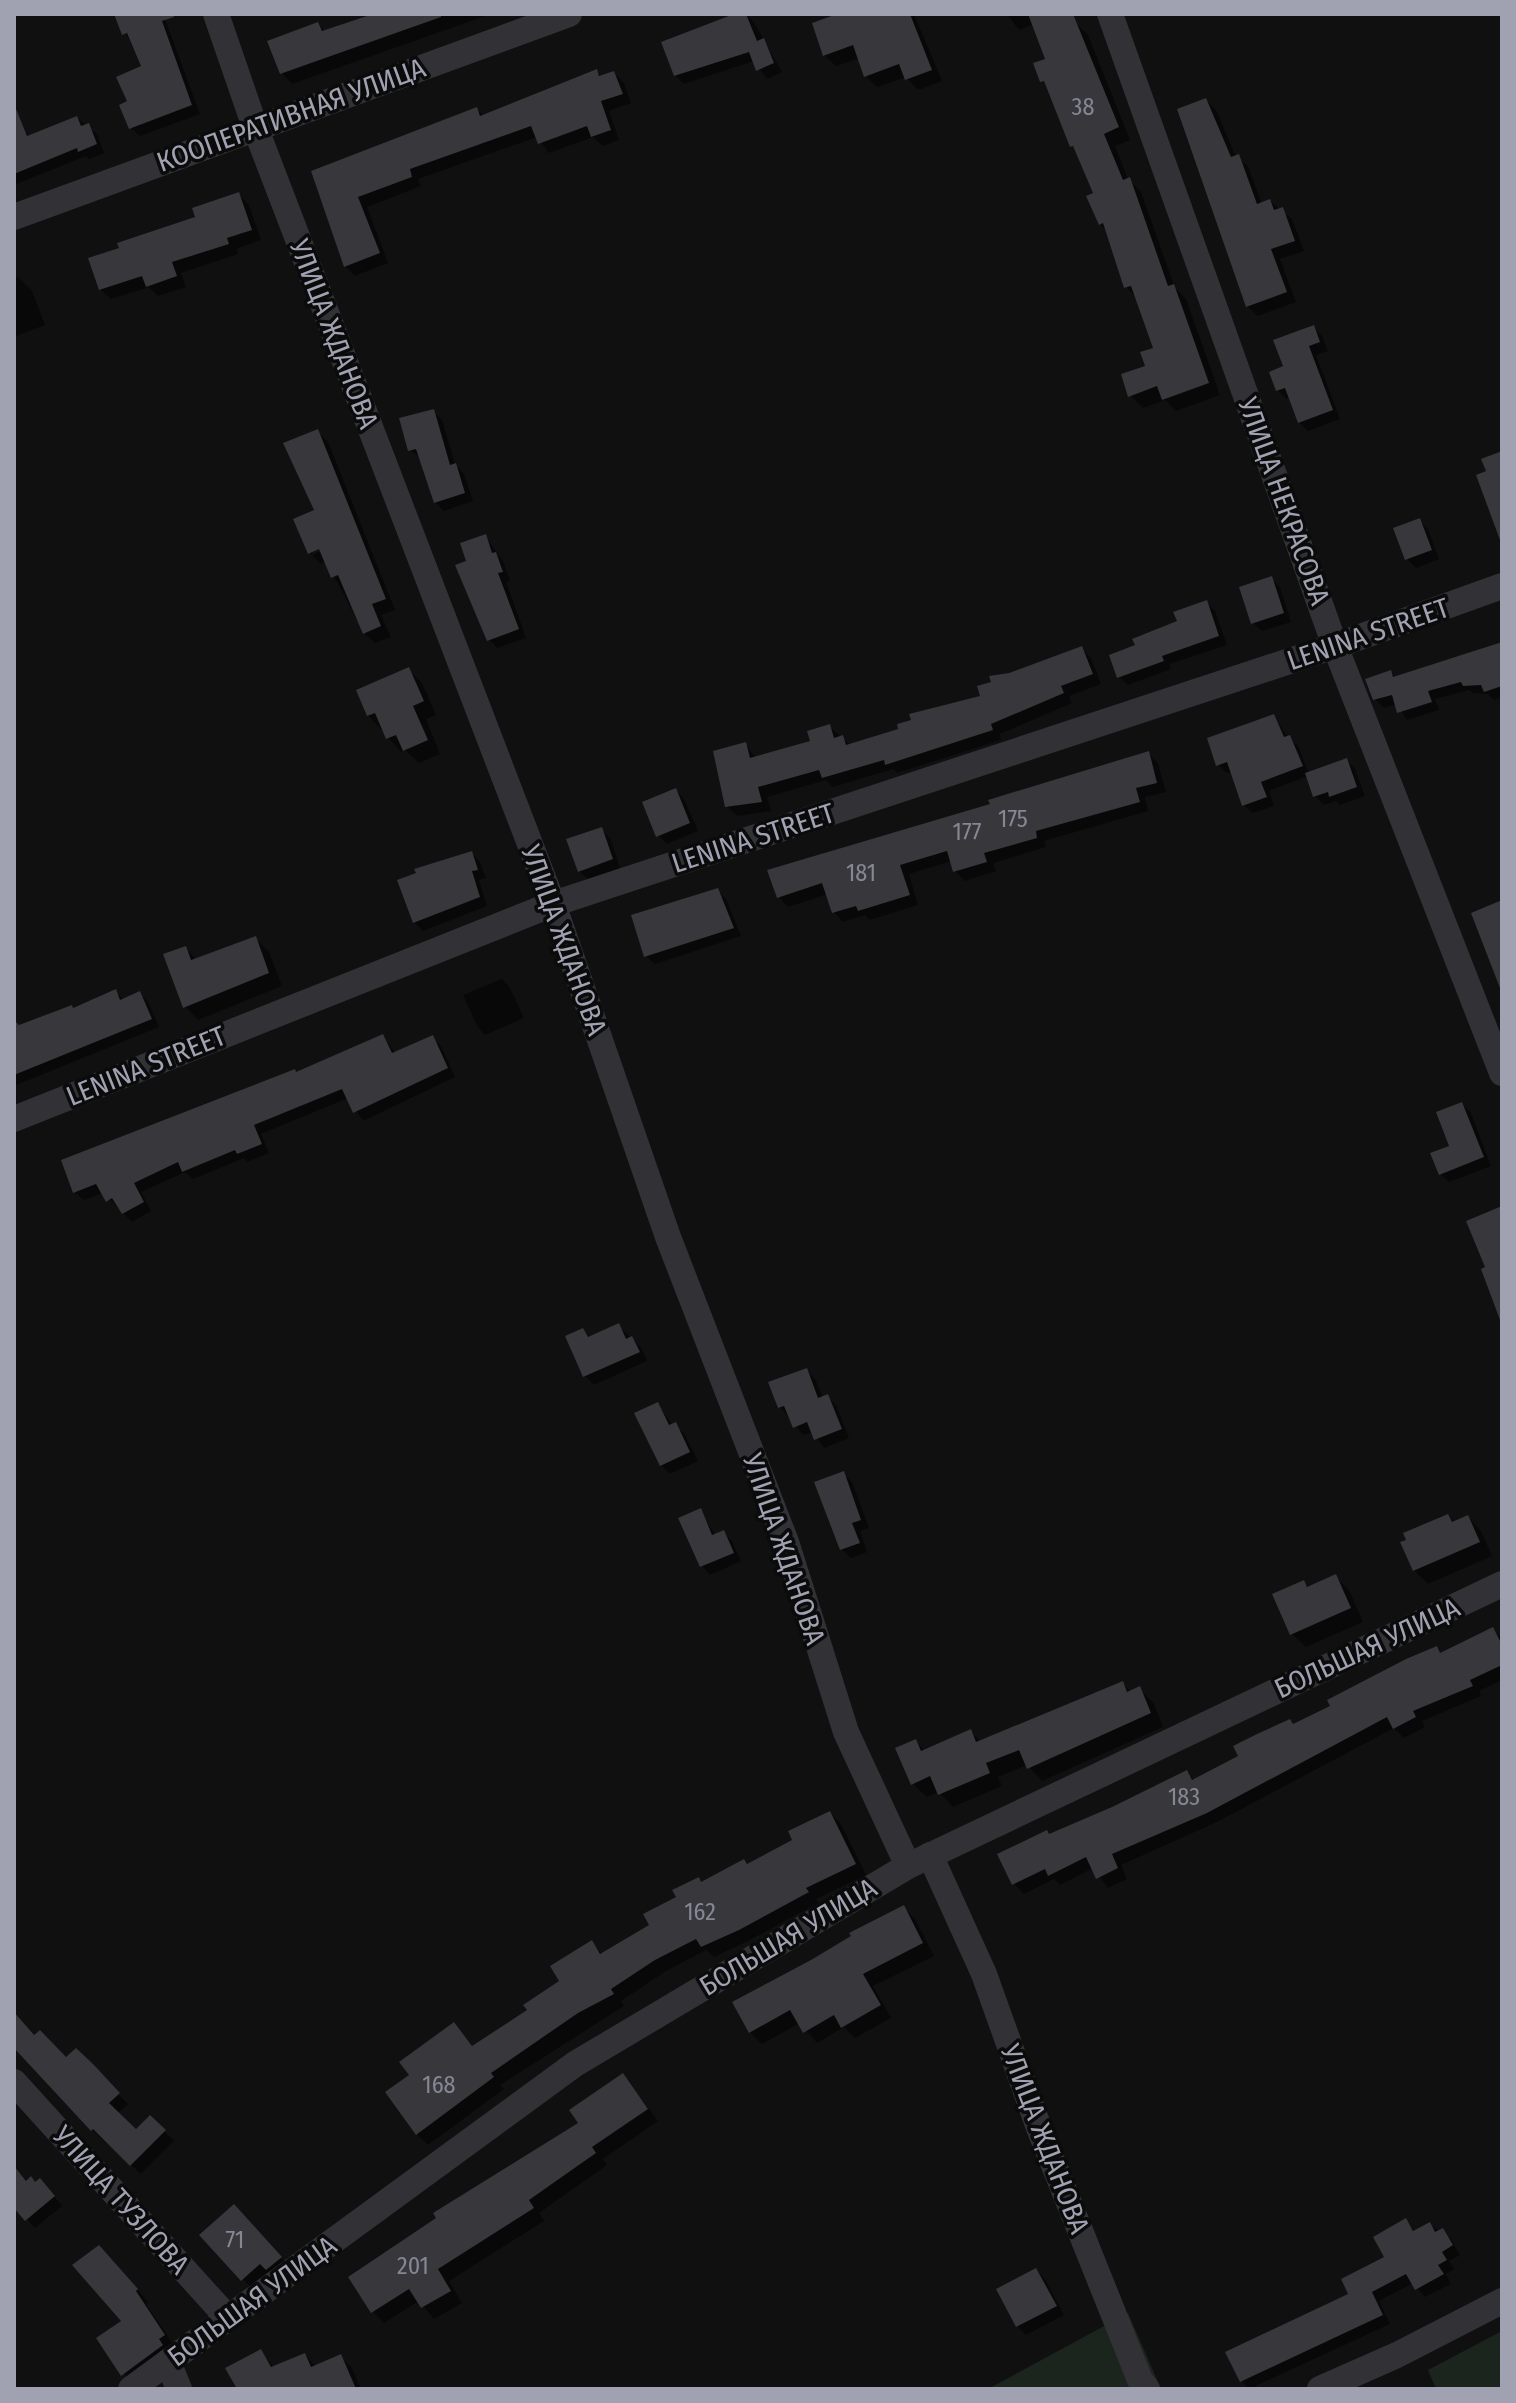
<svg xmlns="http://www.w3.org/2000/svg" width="1516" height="2403" font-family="'Fira Sans Condensed',sans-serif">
	<rect width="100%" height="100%" fill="#101011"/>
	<g fill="#1c241e">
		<path d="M1128,2313l33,76h-173z"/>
		<path d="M1502,2331v58h-66l-8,-19z"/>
	</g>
	<g fill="#0007" fill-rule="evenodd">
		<path d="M116,14h52l-3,5 35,95 -60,22 -9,-8 -1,-26 13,-35z"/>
		<path d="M373,14h118l-199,70 -10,-11 36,-49 8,8z"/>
		<path d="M739,14h7l7,7 29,51 -15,7 -13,-18 -70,23 -9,-9z"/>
		<path d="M844,14h70l28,67 -24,9 -12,-13 -29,10 -11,-11 -6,-18 -24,8 -12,-11z"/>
		<path d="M1007,14h37l2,5 -27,11z"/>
		<path d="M1076,23l12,12 42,105 -15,6 13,33 13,13 34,96 11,11 34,96 -44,16 -11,-11 -22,8 -13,-13 26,-46 -18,-50 -12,-12 -18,-54 -8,-9 -4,-30 -60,-129 12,-5z"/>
		<path d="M596,71l6,6 12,-4 10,10 7,20 -22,8 10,29 -16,6 -10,-9 -44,16 -12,-16 -119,42 3,7 -54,21 21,56 -33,13 -10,-10 -31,-94 162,-63 8,7z"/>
		<path d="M1206,100l10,10 20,47 12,9 14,38 8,-3 22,18 12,32 -24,8 16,43 -38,14 -11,-10z"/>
		<path d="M77,118l20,16 7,19 -15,6 -3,-3 -72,29v-51l10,-4 6,7z"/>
		<path d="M239,195l10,10 12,35 -25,9 2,5 -57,19 5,14 -28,9 -9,-9 -38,12 -11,-10 98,-71z"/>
		<path d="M18,277l14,14 13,34 -31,12v-58z"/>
		<path d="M1314,328l8,8 6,15 -12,4 24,64 -32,12 -9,-9 -9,-25 -4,2 -8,-9 8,-22z"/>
		<path d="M433,411l9,9 13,44 9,10 9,27 -29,10 -9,-9 -14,-44 -11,-8z"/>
		<path d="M317,431l11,11 67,168 -14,5 10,22 -16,6 -11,-10 -38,-72 -5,3 -11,-11 6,-42zM328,544l1,3 -17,8v-5z"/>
		<path d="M1419,520l9,9 11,30 -23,9 -9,-9z"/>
		<path d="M485,536l19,27 6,18 -4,1 20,56 -29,10 -8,-9 -20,-77z"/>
		<path d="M1271,578l9,9 11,35 -29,9 -9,-8z"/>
		<path d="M1206,602l9,9 12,34 -58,19 2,5 -43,16 -9,-8 18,-31z"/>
		<path d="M1502,642v55l-8,3 -6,-6 -15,-1 -4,-3 -34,9 4,11 -32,10 -10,-16 -13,4 -9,-9 16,-26 5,5z"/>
		<path d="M1081,648l10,10 10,26 -32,12 3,7 -72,31 1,6 -104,33 -4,-4 -60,18 -7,-7 -59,17 4,14 -34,5 -10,-10 18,-62 11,14 57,-16 16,-16 22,20 49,-16 83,-33 27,-22z"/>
		<path d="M409,670l13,13 14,32 -10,4 14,35 -21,9 -14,-13 -4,2 -33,-37z"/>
		<path d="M1274,716l14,22 10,8 11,27 38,-13 8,9 10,27 -25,9 -4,-4 -12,4 -9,-9 -7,-20 -39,15 5,15 -22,7 -8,-8 -12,-33 -5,1 -9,-8z"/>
		<path d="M1148,753l10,10 8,29 -21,5 3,14 -104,30 2,6 -53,16 3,8 -31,10 -10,-10 -3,-10 -43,13 9,31 -48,15 -5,-5 -22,7 -9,-10 -6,-18 -40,13 -9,-10 213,-92z"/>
		<path d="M676,790l8,9 14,32 -31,13 -9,-9z"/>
		<path d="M601,829l9,9 10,30 -32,11 -9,-8z"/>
		<path d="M472,853l8,9 6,16 -7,2 8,26 -64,25 -9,-9z"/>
		<path d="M717,891l9,8 15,37 -86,28 -9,-8z"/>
		<path d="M255,938l14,14 13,34 -84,34 -13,-14v-58l12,12z"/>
		<path d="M502,979l8,9 14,30 -39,17 -8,-9 -14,-31z"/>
		<path d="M115,991l9,9 16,-6 8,8 11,25 -145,59v-56z"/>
		<path d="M383,1036l13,18 36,-17 9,9 14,31 -92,44 -15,-23 -87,36 8,19 -22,9 -3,-4 -51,21 -8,-7 -44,20 10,19 -19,11 -29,-29 -19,7 -9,-8 222,-118z"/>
		<path d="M1462,1104l9,9 20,53 -42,16 -9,-8z"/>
		<path d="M618,1326l23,21 6,14 -53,24 -9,-9 -17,-39 15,-7 7,8z"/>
		<path d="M807,1370l8,9 8,19 4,-2 9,9 13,33 -25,10 -11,-16 -10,3 -23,-28z"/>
		<path d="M658,1404l15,22 11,7 14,28 -28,13 -9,-9z"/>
		<path d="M843,1473l9,9 17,46 -9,3 7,21 -16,6 -9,-9z"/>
		<path d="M700,1511l16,25 7,-4 9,9 9,20 -31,14 -8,-9z"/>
		<path d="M1448,1516l7,7 13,-6 13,14 11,25 -64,28 -14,-14z"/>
		<path d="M1335,1576l14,14 14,32 -57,25 -14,-13 11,-52 6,6z"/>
		<path d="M1492,1629l10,10v41l-23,11 2,5 -59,25 3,6 -21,11 -10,-10 -177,94 -96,43 6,14 -19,9 -15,-20 -33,17 -6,-6 -30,15 -10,-10 36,-48 137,-64 8,9 241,-132 6,5z"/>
		<path d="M1123,1684l8,8 8,-3 14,13 10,25 -121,54 -15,-16 -29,12 4,9 -49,21 -14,-15 -12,5 -14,-13 2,-43 10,10 45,-20 11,11z"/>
		<path d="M830,1813l11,11 25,51 -50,24 2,4 -68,37 -36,17 -8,-7 -40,21 -45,30 3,5 -124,79 4,4 -76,56 -11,-11 -5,-59 42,-51 19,23 57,-37 32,-28 29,-39 12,12 48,-30 51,-42 42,-22 5,4 46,-25z"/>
		<path d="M904,1908l11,11 19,37 -61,30 18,32 -36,20 -11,-11 -27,16 -17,-20 -38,21 -12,-12z"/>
		<path d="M14,2014l21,23 31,23 10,-9 52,53 -11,10 19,18 14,-15 24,24 -33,33 -49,-44 -74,-80 -4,1z"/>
		<path d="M623,2075l35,46 -55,38 4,6 -68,48 5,8 -95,60 13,22 -28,16 -15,-18 -35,22 -11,-11 208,-189z"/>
		<path d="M14,2168l13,14 22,7 13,17 -27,22 -21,-24z"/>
		<path d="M247,2220l47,52 -38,21 -54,-58z"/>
		<path d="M1406,2221l10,11 13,-8 22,15 9,16 -11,6 5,8 -8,5 5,10 -26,13 -12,-14 -34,18 11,23 -141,65 -7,-8 109,-86 36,-37z"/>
		<path d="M111,2259l37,43 -2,2 29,43 -41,39 -36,-47 26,-17z"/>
		<path d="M1036,2270l9,9 19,36 -38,20 -9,-9z"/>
		<path d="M260,2351l14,17 31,-13 11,12 24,-11 12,12 9,21h-122z"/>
	</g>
	<g fill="#37373c">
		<path d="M114,14h60v3l-12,4 30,84 -63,24 -10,-24 8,-4 -11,-24 25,-11 -14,-33 -5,2z"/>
		<path d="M373,14h68v3l-161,57 -13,-33 51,-19 4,9z"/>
		<path d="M734,14h12l11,27 7,-3 10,25 -18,8 -7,-19 -75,24 -13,-34z"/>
		<path d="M837,14h73l22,56 -27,10 -6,-16 -35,13 -11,-32 -30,11 -11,-33z"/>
		<path d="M1028,14h45l46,113 -15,7 19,46 7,-3 38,109 6,-2 35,99 -47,17 -5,-14 -29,11 -7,-23 24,-8 -5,-14 13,-4 -22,-62 -7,2 -21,-65 -4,2 -13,-29 7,-3 -20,-47 -3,1 -26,-66 -4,1 -7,-19 12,-4z"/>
		<path d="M597,69l2,7 15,-5 9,23 -22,7 10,29 -20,7 -4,-11 -49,18 -7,-18 -121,43 2,8 -54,20 22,56 -36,14 -33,-96 166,-64 3,9z"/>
		<path d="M1206,98l25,59 8,-3 18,50 13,-5 4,11 9,-3 12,34 -24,8 16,43 -41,15 -69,-198z"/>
		<path d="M14,104l13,32 50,-20 4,10 8,-3 8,21 -19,8 -1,-4 -63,26z"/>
		<path d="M239,192l13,38 -25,8 2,6 -57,18 5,14 -31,11 -4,-11 -43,14 -11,-32 31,-10 -2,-5 78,-26 -3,-9z"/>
		<path d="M1314,325l6,17 -11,4 24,64 -35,13 -13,-35 -9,3 -7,-19 14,-6 -10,-26z"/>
		<path d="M434,409l16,56 6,-2 9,30 -31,10 -18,-54 -8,2 -9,-33z"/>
		<path d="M318,429l68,170 -14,5 9,22 -18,8 -25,-59 -7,3 -12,-29 -11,5 -15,-35 21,-9 -31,-67z"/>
		<path d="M1502,451v89h-2l-24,-65 10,-4 -5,-12z"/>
		<path d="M1420,518l12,32 -27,10 -12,-32z"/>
		<path d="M486,534l6,19 4,-1 7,20 -5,1 21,56 -32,12 -32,-76 11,-4 -6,-18z"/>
		<path d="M1272,576l12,37 -33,11 -12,-37z"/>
		<path d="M1207,600l12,36 -57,20 2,5 -47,17 -8,-23 26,-10 -3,-6 45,-18 -4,-9z"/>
		<path d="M1502,642v44l-18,6 -3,-7 -18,1 -2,-4 -33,9 4,11 -35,11 -5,-18 -19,5 -8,-21 26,-9 2,7z"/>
		<path d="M1082,646l11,28 -32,12 3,7 -73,31 2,6 -108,35 -1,-5 -62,18 -3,-8 -61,17 4,15 -37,5 -12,-56 33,-9 4,16 60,-17 -3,-10 23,-7 4,14 9,-3 3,10 52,-16 -1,-5 14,-4 -2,-6 71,-18 -3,-10 14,-4 -2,-6 20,-3z"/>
		<path d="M409,667l15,34 -11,5 15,34 -25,11 -7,-16 -10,4 -11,-26 -8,3 -11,-26z"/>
		<path d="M1274,714l10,23 6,-2 13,31 -42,16 6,15 -25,9 -15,-44 -11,4 -9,-28z"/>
		<path d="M1149,751l8,32 -21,5 4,14 -104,29 1,7 -53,15 3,9 -34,10 -6,-21 -47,14 10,30 -52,16 -2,-5 -24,7 -10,-30 -45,15 -10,-28 223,-66 -2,-4z"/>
		<path d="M1347,758l10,29 -28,10 -1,-5 -15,5 -8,-24z"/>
		<path d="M676,788l14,35 -34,14 -14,-35z"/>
		<path d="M602,827l11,32 -35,13 -12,-33z"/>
		<path d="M472,851l6,19 -6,1 8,26 -67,26 -16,-43 19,-7 -2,-4z"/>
		<path d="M718,888l16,40 -90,29 -13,-42z"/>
		<path d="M1502,900v87l-2,1 -29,-75z"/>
		<path d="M256,936l13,37 -86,35 -20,-54 23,-8 5,14z"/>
		<path d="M116,989l4,11 20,-9 12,28 -138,56v-55l5,5 53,-20 1,3z"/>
		<path d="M383,1034l9,19 41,-18 15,33 -95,45 -11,-24 -88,36 8,19 -25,10 -2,-4 -53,22 -4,-10 -44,21 10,19 -22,12 -10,-16 -6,4 -10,-18 -23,9 -12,-33 234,-91 1,3z"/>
		<path d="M1462,1102l22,55 -45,18 -9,-22 19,-7 -13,-34z"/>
		<path d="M1502,1206v114h-2l-19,-51 4,-2 -19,-46z"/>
		<path d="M619,1323l7,16 6,-3 8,16 -57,25 -18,-41 18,-8 5,9z"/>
		<path d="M807,1368l11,30 10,-4 14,35 -28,11 -7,-18 -14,6 -9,-22 -6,2 -10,-26z"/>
		<path d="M658,1402l11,23 7,-3 14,30 -30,14 -26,-53z"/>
		<path d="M844,1471l17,49 -9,3 8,20 -20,7 -26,-68z"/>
		<path d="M701,1508l11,27 12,-5 10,23 -34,14 -22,-49z"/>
		<path d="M1448,1514l4,8 16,-7 12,27 -67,29 -13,-29 6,-2 -3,-7z"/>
		<path d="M1336,1574l15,34 -61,27 -18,-41 32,-14 3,7z"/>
		<path d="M1493,1627l9,18v20l-32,15 3,6 -60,25 3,6 -23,12 -6,-12 -180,96 -95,41 6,14 -22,11 -10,-22 -38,19 -3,-7 -33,16 -15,-31 50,-24 2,4 63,-27 75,-37 5,10 46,-24 -5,-10 24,-12 33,-15 3,5 37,-18 -3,-6 79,-41 31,-13 3,7z"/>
		<path d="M1123,1681l4,11 13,-6 11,27 -124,56 -8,-19 -33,13 4,10 -52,22 -8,-19 -19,9 -16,-37 21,-9 5,12 50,-22 5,13z"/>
		<path d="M830,1811l26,53 -50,24 3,4 -70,38 -38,17 -5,-8 -41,21 -44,29 3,5 -36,19 -87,60 3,4 -78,58 -31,-43 24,-17 -10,-13 55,-40 18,24 55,-36 -4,-5 36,-24 -9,-15 42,-26 8,14 49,-29 -6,-11 33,-17 -4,-7 27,-13 2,5 43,-23 3,5 45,-24 -4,-9z"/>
		<path d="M904,1905l19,38 -60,31 18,31 -40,23 -7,-13 -31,18 -13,-23 -41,23 -17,-31 79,-42 40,-24 -2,-3z"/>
		<path d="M14,2012l20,23 6,-5 26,27 10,-9 18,17 26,28 -11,10 27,26 14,-14 16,15 -36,36 -37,-37 -2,2 -77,-83z"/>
		<path d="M623,2073l25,36 -56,38 4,6 -67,47 5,8 -96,61 13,22 -30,17 -12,-19 -38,24 -23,-36 88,-59 -3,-5 145,-90 -9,-13z"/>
		<path d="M14,2166l12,15 5,-5 4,6 5,-4 15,18 -30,25 -11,-13z"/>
		<path d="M234,2204l48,53 -16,13 -6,-6 -19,17 -42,-46z"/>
		<path d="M1406,2218l7,13 17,-9 5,10 8,-4 10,17 -11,7 5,8 -9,5 6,9 -29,16 -9,-16 -34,18 11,23 -143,67 -15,-30 123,-58 -7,-15 43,-22 -11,-20z"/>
		<path d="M99,2245l39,44 -2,2 29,44 -6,4 4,6 -42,31 -25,-38 25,-17 -49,-56z"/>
		<path d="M1036,2268l21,38 -41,21 -20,-38z"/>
		<path d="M261,2349l10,18 34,-14 6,14 30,-13 15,35h-119l-12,-21z"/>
	</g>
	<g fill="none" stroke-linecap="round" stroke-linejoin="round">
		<g stroke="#313136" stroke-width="26">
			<path d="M216,14l39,113 298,777 115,333 118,305 60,190 62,134"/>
			<path d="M1110,14l225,632 167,427"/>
			<path d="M14,217l555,-203"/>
			<path d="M14,1119l539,-215 782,-258 167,-60"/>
			<path d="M930,1855l54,119 55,154 101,252 7,9"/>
			<path d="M14,2082l214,236"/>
			<path d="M168,2362l11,27"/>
			<path d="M131,2389l444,-325 333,-198 594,-282"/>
			<path d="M1320,2389l77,-34 105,-54"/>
		</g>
	</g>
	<g text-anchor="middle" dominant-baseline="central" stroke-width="7" stroke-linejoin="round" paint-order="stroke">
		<g font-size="24" fill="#868794">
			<text x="1083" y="107">38</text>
			<text x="1013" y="819">175</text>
			<text x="967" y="832">177</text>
			<text x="861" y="873">181</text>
			<text x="1184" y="1797">183</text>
			<text x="700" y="1912">162</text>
			<text x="439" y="2085">168</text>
			<text x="235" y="2240">71</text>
			<text x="413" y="2266">201</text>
		</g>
		<g font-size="28" fill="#a0a2b2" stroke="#0b0b0c">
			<text transform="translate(291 115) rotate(-20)">КООПЕРАТИВНАЯ УЛИЦА</text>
			<text transform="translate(334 334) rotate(69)">УЛИЦА ЖДАНОВА</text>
			<text transform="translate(1284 501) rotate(70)">УЛИЦА НЕКРАСОВА</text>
			<text transform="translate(1368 634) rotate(-19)">LENINA STREET</text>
			<text transform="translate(753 838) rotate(-18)">LENINA STREET</text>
			<text transform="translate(564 940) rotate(70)">УЛИЦА ЖДАНОВА</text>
			<text transform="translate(146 1066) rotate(-22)">LENINA STREET</text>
			<text transform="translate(784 1549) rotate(71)">УЛИЦА ЖДАНОВА</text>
			<text transform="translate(1367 1648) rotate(-25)">БОЛЬШАЯ УЛИЦА</text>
			<text transform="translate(788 1937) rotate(-31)">БОЛЬШАЯ УЛИЦА</text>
			<text transform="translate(1045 2139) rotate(69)">УЛИЦА ЖДАНОВА</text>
			<text transform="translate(121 2200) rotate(48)">УЛИЦА ТУЗЛОВА</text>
			<text transform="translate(252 2301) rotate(-36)">БОЛЬШАЯ УЛИЦА</text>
		</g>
	</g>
	<rect width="1516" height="2403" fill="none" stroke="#a0a2b2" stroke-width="32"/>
</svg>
